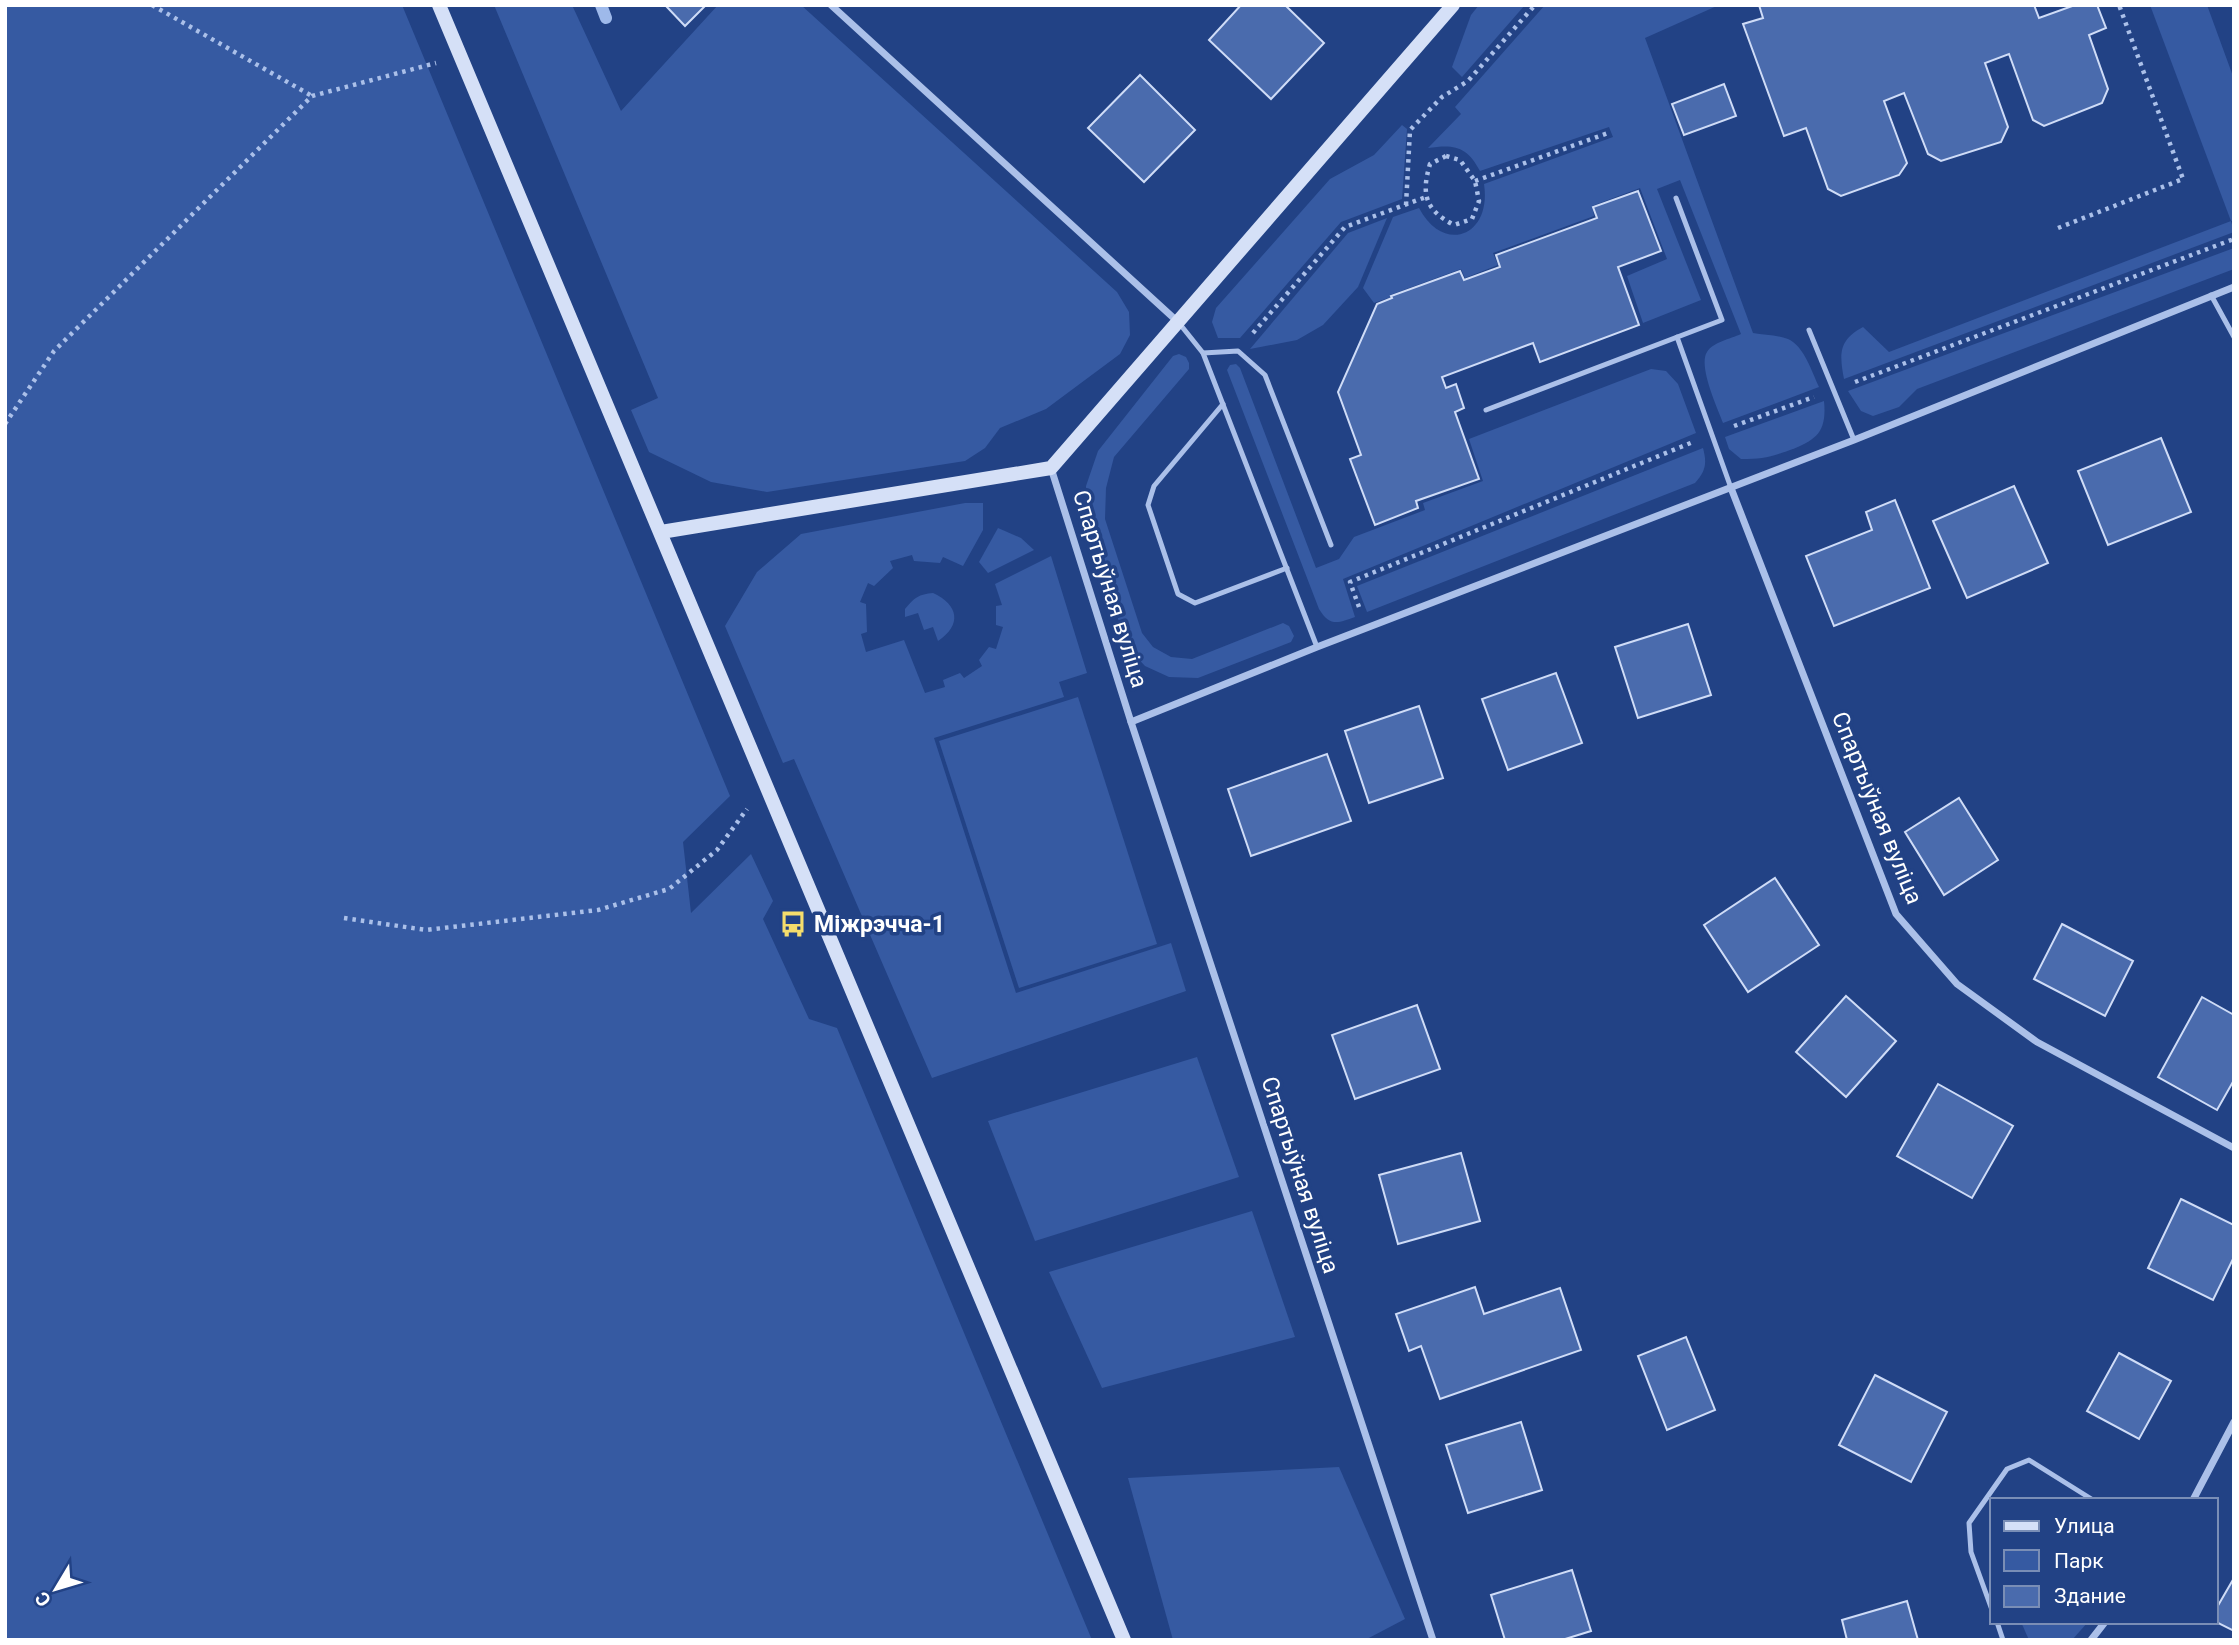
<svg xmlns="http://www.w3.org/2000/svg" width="2239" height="1645" font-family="Roboto,sans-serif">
	<rect width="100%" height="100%" fill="#224285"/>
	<g fill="#365aa2">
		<path d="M5,5h397l328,791 -47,46 8,71 60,-59 22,47 -10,18 46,100 28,9 255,612h-1087z"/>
		<path d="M494,5h78l49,106 97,-106h83l316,287 12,20 1,23 -10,19 -74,55 -46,19 -15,20 -20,13 -198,31 -56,-10 -62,-30 -18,-42 27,-12z"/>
		<path d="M1479,5h46l-63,72 -10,-10 19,-52z"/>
		<path d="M1545,5h174l-74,33 108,295c11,2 25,2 35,6 16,7 24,33 31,48l-96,36c-6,-16 -25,-57 -16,-71 6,-10 23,-13 34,-18l-61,-154 -23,9 44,111 -58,23 -16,-47 40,-17 -27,-71 -48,18 2,10 -101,37 5,12 -33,13 -4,-9 -71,26 1,2 -17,6 -11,-15 30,-71 26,-9c25,47 73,28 65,-24l129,-47 -4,-10 -129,44c-13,-25 -26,-27 -52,-23l33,-34 -6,-7z"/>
		<path d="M2150,5h57l27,74v141l-3,1 3,11 -390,147c-5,-26 -5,-39 19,-52l26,25 342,-131z"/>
		<path d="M1402,125l5,4 -5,70 -61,23 -101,116h-22l-6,-16 4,-14 114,-129 44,-24z"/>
		<path d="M1387,218l-29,69 -35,38 -26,15 -47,9 98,-116z"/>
		<path d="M2234,248v21l-317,120 -18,18 -26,9 -12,-5 -13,-20z"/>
		<path d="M1179,354l7,3 3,6v6l-75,88 -8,31 -1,31 37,114 11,14 18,10 21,2 91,-36 6,3 5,10 -3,6 -93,36 -29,-1 -24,-11 -18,-19 -41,-129v-32l12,-35 75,-95z"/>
		<path d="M1236,364l4,4 76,200 23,-9 15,-22 71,-27 -2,-7 60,-22 -14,-42 182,-70 15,2 12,13 18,49 -353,146 12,38c-17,6 -25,10 -36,-8l-92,-239 3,-5z"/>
		<path d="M1824,401c3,30 -7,39 -34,49 -20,7 -28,9 -49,9l-12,-10 -4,-12z"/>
		<path d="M1703,448c4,15 3,23 -8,35l-328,129 -10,-26z"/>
		<path d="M965,503h18v27l-20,36 -20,-9 -3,6 -26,-2 -2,-6 -22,6 3,7 -19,18 -6,-3 -8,19 6,2 1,28 -6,2 5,18 38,-12 21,53 20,-6 -2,-7 17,-7 4,5 18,-12 -3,-6 10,-13 7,2 7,-22 -7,-2v-19l6,-1 -7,-21 56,-28 36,117 -28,9 5,15 -130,41 82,255 155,-50 15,48 -254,87 -138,-319 -11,4 -58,-137 32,-54 44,-38z"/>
		<path d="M998,528l23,10 13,12 -46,23 -9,-11z"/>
		<path d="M933,593c26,12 29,32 5,48l-5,-14 -9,3 -6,-17 -13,4v-8c9,-11 14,-15 28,-16z"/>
		<path d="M1078,697l79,247 -138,44 -80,-247z"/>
		<path d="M1197,1057l42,120 -204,64 -47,-120z"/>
		<path d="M1252,1211l43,126 -193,51 -53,-116z"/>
		<path d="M1339,1467l66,152 -40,21h-192l-45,-162z"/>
		<path d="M2021,1622h67l-16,18h-43z"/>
	</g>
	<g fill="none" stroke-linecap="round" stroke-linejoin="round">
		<path stroke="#9eb9ea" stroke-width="12" d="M601,5l5,13"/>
	</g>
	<g fill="#4a6bad" stroke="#cfdcf7" stroke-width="2">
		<path d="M665,5h41l-21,21z"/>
		<path d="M1241,5h44l39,38 -53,56 -62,-59z"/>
		<path d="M1759,5h275l5,13 36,-13h22l9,23 -17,7 19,54 -6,14 -58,23 -11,-6 -24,-66 -24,9 23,64 -7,15 -60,19 -13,-7 -24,-61 -20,8 23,62 -8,12 -58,21 -13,-7 -22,-61 -22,8 -41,-112 20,-6z"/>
		<path d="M1140,75l55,55 -51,52 -56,-54z"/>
		<path d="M1724,84l12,32 -52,19 -12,-31z"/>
		<path d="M1638,191l23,60 -43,16 21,58 -99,37 -7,-19 -91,34 4,11 10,-4 8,24 -9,4 24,67 -63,22 2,7 -43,17 -25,-66 11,-4 -23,-63 39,-88 15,-6 -1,-2 69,-25 4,9 36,-13 -4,-12 101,-37 -4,-11z"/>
		<path d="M2161,438l30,74 -83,33 -30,-74z"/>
		<path d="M2014,486l34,77 -81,35 -34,-77z"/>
		<path d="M1895,500l35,88 -96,38 -28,-70 66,-26 -6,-18z"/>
		<path d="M1688,624l23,71 -73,23 -23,-71z"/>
		<path d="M1556,673l26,70 -74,27 -26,-71z"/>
		<path d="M1419,706l24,72 -74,25 -24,-72z"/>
		<path d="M1327,754l24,67 -100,35 -23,-67z"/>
		<path d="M1959,798l39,62 -54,35 -39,-63z"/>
		<path d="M1775,878l44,67 -71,47 -44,-67z"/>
		<path d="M2062,924l71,37 -28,55 -71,-37z"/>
		<path d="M1846,996l50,45 -50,56 -50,-45z"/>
		<path d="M2202,997l32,18v65l-17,30 -59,-33z"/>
		<path d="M1417,1005l23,64 -85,30 -23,-64z"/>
		<path d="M1938,1084l75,42 -41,72 -75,-42z"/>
		<path d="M1461,1153l19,68 -82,23 -19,-69z"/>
		<path d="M2181,1199l53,26v32l-21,43 -65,-32z"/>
		<path d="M1475,1287l9,27 76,-26 21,62 -141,49 -19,-53 -12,5 -13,-37z"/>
		<path d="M1686,1337l29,73 -48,20 -29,-74z"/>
		<path d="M2119,1353l52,28 -32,58 -52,-28z"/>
		<path d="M1875,1375l72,37 -36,70 -72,-37z"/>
		<path d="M1521,1422l21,68 -74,23 -22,-68z"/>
		<path d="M1572,1570l19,61 -29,9h-57l-14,-45z"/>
		<path d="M2234,1578v53l-18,-9v-13z"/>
		<path d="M1907,1601l11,39h-71l-5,-20z"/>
	</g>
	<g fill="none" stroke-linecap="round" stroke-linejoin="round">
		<g stroke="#abc0e9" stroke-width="4.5" stroke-dasharray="3.5 5" stroke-linecap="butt">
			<path d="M152,5l160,91"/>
			<path d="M1446,156l14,4 15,21 4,20 -7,18 -18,6c-29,-15 -33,-31 -24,-61z"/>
			<path d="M1475,181l133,-48"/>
			<path d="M1406,205l4,-75 32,-33 26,-16 67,-76"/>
			<path d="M2058,228l125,-49 -64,-174"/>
			<path d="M1253,333l92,-106 81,-30"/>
			<path d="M1855,382l379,-143"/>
			<path d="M5,424l49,-73 258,-255 124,-33"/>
			<path d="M1734,426l80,-29"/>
			<path d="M1359,607l-9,-25 343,-140"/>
			<path d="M344,918l82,12 172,-20 71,-21 48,-39 30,-41"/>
		</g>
		<g stroke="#abc0e9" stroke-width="5">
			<path d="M2211,295l23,42"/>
			<path d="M1179,323l24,30 114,294"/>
			<path d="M1809,330l45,110"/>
			<path d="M1677,337l54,151"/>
			<path d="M1203,353l35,-2 27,24 66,170"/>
			<path d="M1223,404l-69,82 -6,19 30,89 17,9 92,-35"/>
			<path d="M1486,410l236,-90 -46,-122"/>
			<path d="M1992,1610l-21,-58 -2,-29 38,-54 22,-9 64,40"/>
			<path d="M1997,1622l6,18"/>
		</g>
		<g stroke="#abc0e9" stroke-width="7">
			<path d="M831,5l347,317"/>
			<path d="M1051,468l80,254 302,918"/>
			<path d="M1731,488l165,426 61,70 80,58 197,106"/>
			<path d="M1131,722l186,-75 537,-207 380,-153"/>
			<path d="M2193,1500l41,-78"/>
			<path d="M2091,1640l14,-18"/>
		</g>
		<g stroke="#d5e0f7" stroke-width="14">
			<path d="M439,5l685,1635"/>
			<path d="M661,532l390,-64 402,-463"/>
		</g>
	</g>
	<defs>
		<g id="bus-bare" transform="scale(2.1)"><path d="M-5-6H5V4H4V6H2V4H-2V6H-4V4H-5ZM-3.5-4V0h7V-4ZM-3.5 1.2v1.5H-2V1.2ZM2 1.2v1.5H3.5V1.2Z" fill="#f5dd6c" stroke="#224285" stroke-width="2.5" paint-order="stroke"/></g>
	</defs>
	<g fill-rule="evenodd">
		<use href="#bus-bare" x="793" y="924"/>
	</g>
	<g text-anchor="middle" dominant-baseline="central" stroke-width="7" stroke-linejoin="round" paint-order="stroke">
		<g font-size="23" fill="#fff" stroke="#224285">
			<text transform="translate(1110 589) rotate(73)">Спартыўная вуліца</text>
			<text transform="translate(1877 808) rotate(68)">Спартыўная вуліца</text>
			<text transform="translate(1300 1175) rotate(72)">Спартыўная вуліца</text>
		</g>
		<g font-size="23" font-weight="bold" fill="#fff" stroke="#224285" text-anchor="start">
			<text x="814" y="924">Міжрэчча-1</text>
		</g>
	</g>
	<rect width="2239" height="1645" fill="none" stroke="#ffffff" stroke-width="14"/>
	<rect x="1990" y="1498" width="228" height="126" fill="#224285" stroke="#7a8eb6" stroke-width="2"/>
	<rect x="2004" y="1521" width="35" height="10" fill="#d5e0f7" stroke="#7a8eb6" stroke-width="2"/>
	<text x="2054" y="1533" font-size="21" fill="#ffffff">Улица</text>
	<rect x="2004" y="1550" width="35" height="21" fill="#365aa2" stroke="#7a8eb6" stroke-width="2"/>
	<text x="2054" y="1568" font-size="21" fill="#ffffff">Парк</text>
	<rect x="2004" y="1586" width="35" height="21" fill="#4a6bad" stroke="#7a8eb6" stroke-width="2"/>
	<text x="2054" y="1603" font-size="21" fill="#ffffff">Здание</text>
	<g transform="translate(56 1589) rotate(232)" stroke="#224285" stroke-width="5" paint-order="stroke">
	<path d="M0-5L12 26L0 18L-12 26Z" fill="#ffffff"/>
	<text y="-10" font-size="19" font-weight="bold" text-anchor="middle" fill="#ffffff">С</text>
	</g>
</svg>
